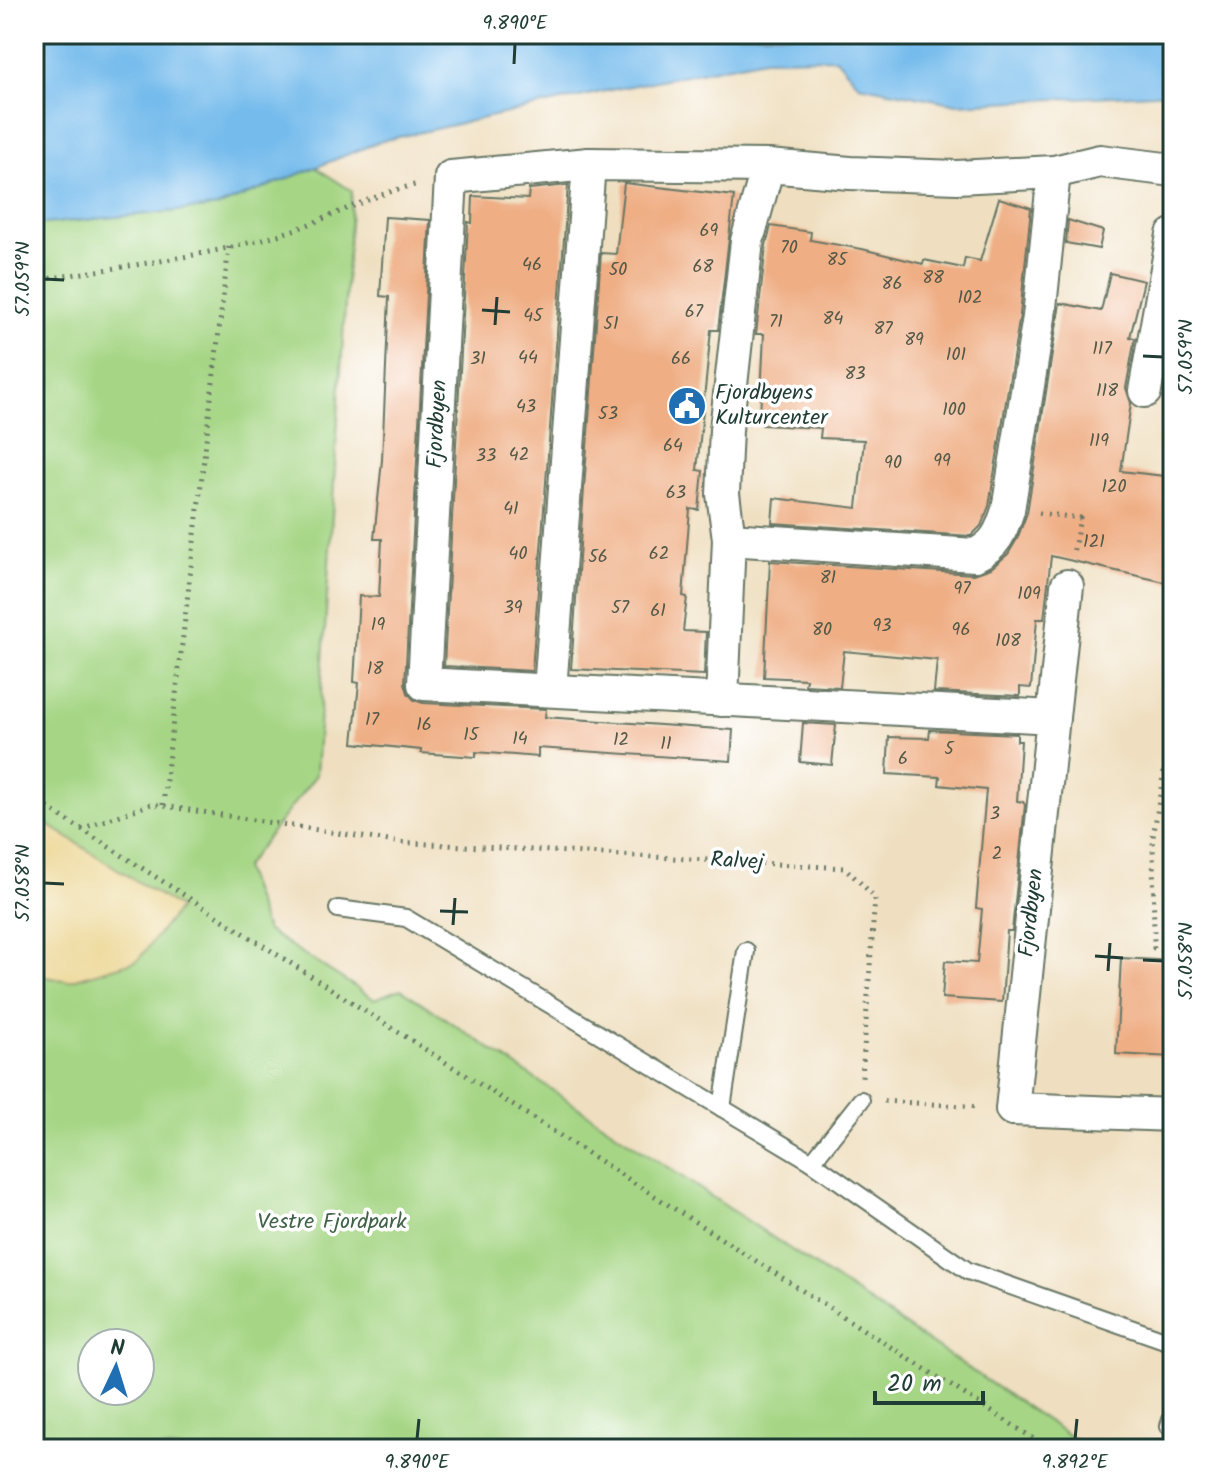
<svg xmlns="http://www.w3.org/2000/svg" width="1207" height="1483" font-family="Kalam,sans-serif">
	<rect width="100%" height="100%" fill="#fff"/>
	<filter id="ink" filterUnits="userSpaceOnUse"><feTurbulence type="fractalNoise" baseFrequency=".0125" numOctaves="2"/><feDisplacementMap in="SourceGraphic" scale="16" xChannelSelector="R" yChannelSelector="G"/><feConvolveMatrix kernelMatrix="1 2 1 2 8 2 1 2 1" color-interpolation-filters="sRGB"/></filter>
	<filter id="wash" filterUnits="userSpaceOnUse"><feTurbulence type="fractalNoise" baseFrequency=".006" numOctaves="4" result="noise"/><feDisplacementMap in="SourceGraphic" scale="32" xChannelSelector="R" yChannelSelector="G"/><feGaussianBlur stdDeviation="1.8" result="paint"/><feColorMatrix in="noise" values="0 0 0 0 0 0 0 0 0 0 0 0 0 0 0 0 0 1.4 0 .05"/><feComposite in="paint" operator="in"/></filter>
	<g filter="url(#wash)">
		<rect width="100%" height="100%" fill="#efdfc0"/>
		<path fill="#a6d685" stroke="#628a5c" stroke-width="2" fill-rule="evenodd" d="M315,167l37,24 -36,584 -72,93 22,62 108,69 27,-10 688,460h-1055v-1224l183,-18zM92,1343h48v48h-48z"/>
		<path fill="#eeda9e" stroke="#868c69" stroke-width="2" d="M34,816l145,92 -42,53 -68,20 -35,-6z"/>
		<path fill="#74bbec" stroke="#4a7c90" stroke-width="2" d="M34,34h1139v59l-216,11 -98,-19 -23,-27 -72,1 -158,32 -225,50 -164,66 -183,18z"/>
		<g id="blocks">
			<g fill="#efae84">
				<path d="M624,183l110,13 -16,134h-7l-14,140 6,1 -4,39 -9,-1 -7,87 4,1 -4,34 23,1 -2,43 -133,-6 30,-416 15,1z"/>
				<path d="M568,185l-36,486 -88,-5 24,-444 4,1 1,-27 55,3 1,-10z"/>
				<path d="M999,198l32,10 -11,107 -31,191 -8,20 -10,10 -199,-13 2,-25 83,10 7,-68 -44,-2 1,-10 -59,-3v-8h-2l4,-83h-8l10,-89 5,-19 40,6 -1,8 52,9 61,15 1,-4 39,8 2,-10 15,3z"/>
				<path d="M385,217l45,3 -25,463 3,10 6,7 9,3 123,6 -1,8 188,13 -2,31 -193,-13v9l-62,-5v5l-55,-4v-3l-68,-7 6,-60 -5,-1 5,-86 20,1 3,-58h-8l8,-79 7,-163 -9,-1z"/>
				<path d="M1068,220l35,11 -4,18 -33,-6z"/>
				<path d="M1110,273l34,8 -14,56 5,1 -9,50 5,15 -10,68 52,6v107l-122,-28 -7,63h-7l-6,69 -11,-1v9l-86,-4 3,-32 -93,-9 -4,36 -35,-2 1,-6 -42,-2 6,-116 204,13 17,-6 17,-14 9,-15 10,-26 33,-210 41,8z"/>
				<path d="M803,723l33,2 -4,40 -32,-3z"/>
				<path d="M930,730l87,4v7h4l-4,60 6,1 2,3 -13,126h-5l-5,71 -60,-4 3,-37 32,2 5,-54 -6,-1 10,-118 -47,-5 1,-8 -53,-3 2,-37 40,1z"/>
				<path d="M1121,958l52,3v96l-57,-3z"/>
			</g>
		</g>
	</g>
	<g filter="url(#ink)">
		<use href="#blocks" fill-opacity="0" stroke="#687665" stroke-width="2"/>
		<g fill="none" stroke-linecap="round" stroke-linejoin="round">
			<g stroke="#687665" stroke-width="20">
				<g id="service">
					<path d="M338,909l68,9 406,244"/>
					<path d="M861,1100l-49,62 156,109 205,72"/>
					<path d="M722,1108l24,-157"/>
					<path d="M1173,1414l-4,12 4,3"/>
				</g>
			</g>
			<g stroke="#687665" stroke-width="36">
				<g id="minor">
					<path d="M1173,170l-73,-9 -46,11 -97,5 -107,-4 -82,-7 -179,-2 -138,13 -27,507 629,33 -41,392 161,6"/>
					<path d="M1145,391l28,-156"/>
					<path d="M729,539l246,16c21,-10 26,-23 33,-45l31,-193 15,-145"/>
					<path d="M550,690l39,-526"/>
					<path d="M722,700l7,-161 -6,-45 3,-64 21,-189 21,-75"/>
					<path d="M1053,717l14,-131"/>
				</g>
			</g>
			<g stroke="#687665" stroke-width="5" stroke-dasharray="2 6" stroke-linecap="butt">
				<path d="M34,281c82,-14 168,-23 247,-47 47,-14 90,-40 138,-50"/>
				<path d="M1039,513l41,5 -7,36"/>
				<path d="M1173,716l-20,121 1,111 19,4"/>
				<path d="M34,799l1016,650"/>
				<path d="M163,805l66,-559"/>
				<path d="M81,829l70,-25 244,38 450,26 30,29 -13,180"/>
				<path d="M884,1101l94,6"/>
			</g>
			<use href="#service" stroke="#fff" stroke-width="16"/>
			<use href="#minor" stroke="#fff" stroke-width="32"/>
		</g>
	</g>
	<path fill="none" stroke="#1f3d34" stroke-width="3" d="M514,64l1,-20M44,279l20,1M482,310l28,2M495,325l2,-28M1143,356l20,1M44,883l20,1M440,911l28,1M453,925l2,-27M1095,956l28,2M1143,960l20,1M1108,971l2,-28M417,1439l2,-20M1075,1439l2,-20"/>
	<defs>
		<g id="civic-disc" transform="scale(2)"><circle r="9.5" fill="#1f6fb2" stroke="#fff"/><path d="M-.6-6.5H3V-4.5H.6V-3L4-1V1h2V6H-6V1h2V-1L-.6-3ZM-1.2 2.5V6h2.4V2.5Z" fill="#fff"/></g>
	</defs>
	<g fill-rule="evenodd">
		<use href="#civic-disc" x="687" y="406"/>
	</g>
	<g text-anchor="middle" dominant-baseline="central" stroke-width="7" stroke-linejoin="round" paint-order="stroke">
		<g font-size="18" fill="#535948">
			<text x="709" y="231">69</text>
			<text x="789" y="248">70</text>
			<text x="837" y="260">85</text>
			<text x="532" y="265">46</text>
			<text x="703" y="267">68</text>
			<text x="618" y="270">50</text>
			<text x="933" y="278">88</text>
			<text x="892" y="284">86</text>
			<text x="970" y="298">102</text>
			<text x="694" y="312">67</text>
			<text x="533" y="316">45</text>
			<text x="833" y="319">84</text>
			<text x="776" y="322">71</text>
			<text x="611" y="324">51</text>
			<text x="883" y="329">87</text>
			<text x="914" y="340">89</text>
			<text x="1102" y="349">117</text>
			<text x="956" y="355">101</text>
			<text x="528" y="358">44</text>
			<text x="478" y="359">31</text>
			<text x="681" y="359">66</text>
			<text x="855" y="374">83</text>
			<text x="1107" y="391">118</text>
			<text x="526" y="407">43</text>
			<text x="954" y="410">100</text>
			<text x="608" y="414">53</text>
			<text x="1099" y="441">119</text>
			<text x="673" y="446">64</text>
			<text x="519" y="455">42</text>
			<text x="486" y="456">33</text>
			<text x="942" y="461">99</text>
			<text x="893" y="463">90</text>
			<text x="1114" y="487">120</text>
			<text x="676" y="493">63</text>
			<text x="511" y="509">41</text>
			<text x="1094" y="542">121</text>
			<text x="518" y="554">40</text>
			<text x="659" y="554">62</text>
			<text x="598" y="557">56</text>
			<text x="828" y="578">81</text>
			<text x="962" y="589">97</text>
			<text x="1029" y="594">109</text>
			<text x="513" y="608">39</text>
			<text x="620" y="608">57</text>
			<text x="658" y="611">61</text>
			<text x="378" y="625">19</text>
			<text x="882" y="626">93</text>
			<text x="822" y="630">80</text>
			<text x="961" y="630">96</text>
			<text x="1008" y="641">108</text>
			<text x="375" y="669">18</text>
			<text x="372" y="720">17</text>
			<text x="424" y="725">16</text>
			<text x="471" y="735">15</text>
			<text x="520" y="739">14</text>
			<text x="621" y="740">12</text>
			<text x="666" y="744">11</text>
			<text x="949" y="749">5</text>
			<text x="903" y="759">6</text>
			<text x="995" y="814">3</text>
			<text x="997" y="854">2</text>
		</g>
		<g font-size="22" fill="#1f3d34" stroke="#fff" text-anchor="start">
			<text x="715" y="393">Fjordbyens<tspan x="715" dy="25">Kulturcenter</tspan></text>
		</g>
		<g font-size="22" fill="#1f3d34" stroke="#fff">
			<text transform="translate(438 424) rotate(-87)">Fjordbyen</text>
			<text transform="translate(737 862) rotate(3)">Ralvej</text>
			<text transform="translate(1032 913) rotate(-84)">Fjordbyen</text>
		</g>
		<g font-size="22" fill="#416348" stroke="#fff">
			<text x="332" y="1222">Vestre Fjordpark</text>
		</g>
	</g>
	<rect width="1207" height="1483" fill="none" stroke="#fff" stroke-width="88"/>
	<g transform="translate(116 1367) rotate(4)"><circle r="38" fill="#ffffff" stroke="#a5b1ae" stroke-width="2"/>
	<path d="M0-6L14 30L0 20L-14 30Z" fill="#1f6fb2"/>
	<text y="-12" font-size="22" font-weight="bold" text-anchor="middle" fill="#1f3d34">N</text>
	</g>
	<path d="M875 1391v12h108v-12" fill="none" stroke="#1f3d34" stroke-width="4"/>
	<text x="887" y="1391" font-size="24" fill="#1f3d34" stroke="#ffffff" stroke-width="6" paint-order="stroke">20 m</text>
	<rect x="44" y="44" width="1119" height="1395" fill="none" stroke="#1f3d34" stroke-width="3"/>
	<g font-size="20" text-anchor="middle" fill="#1f3d34">
		<text x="515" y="29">9.890°E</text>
		<text transform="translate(22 279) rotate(-90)" y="7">57.059°N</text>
		<text transform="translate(1185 357) rotate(-90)" y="7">57.059°N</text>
		<text transform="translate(22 883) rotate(-90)" y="7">57.058°N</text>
		<text transform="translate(1185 961) rotate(-90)" y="7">57.058°N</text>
		<text x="417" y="1468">9.890°E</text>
		<text x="1075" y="1468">9.892°E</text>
	</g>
</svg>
